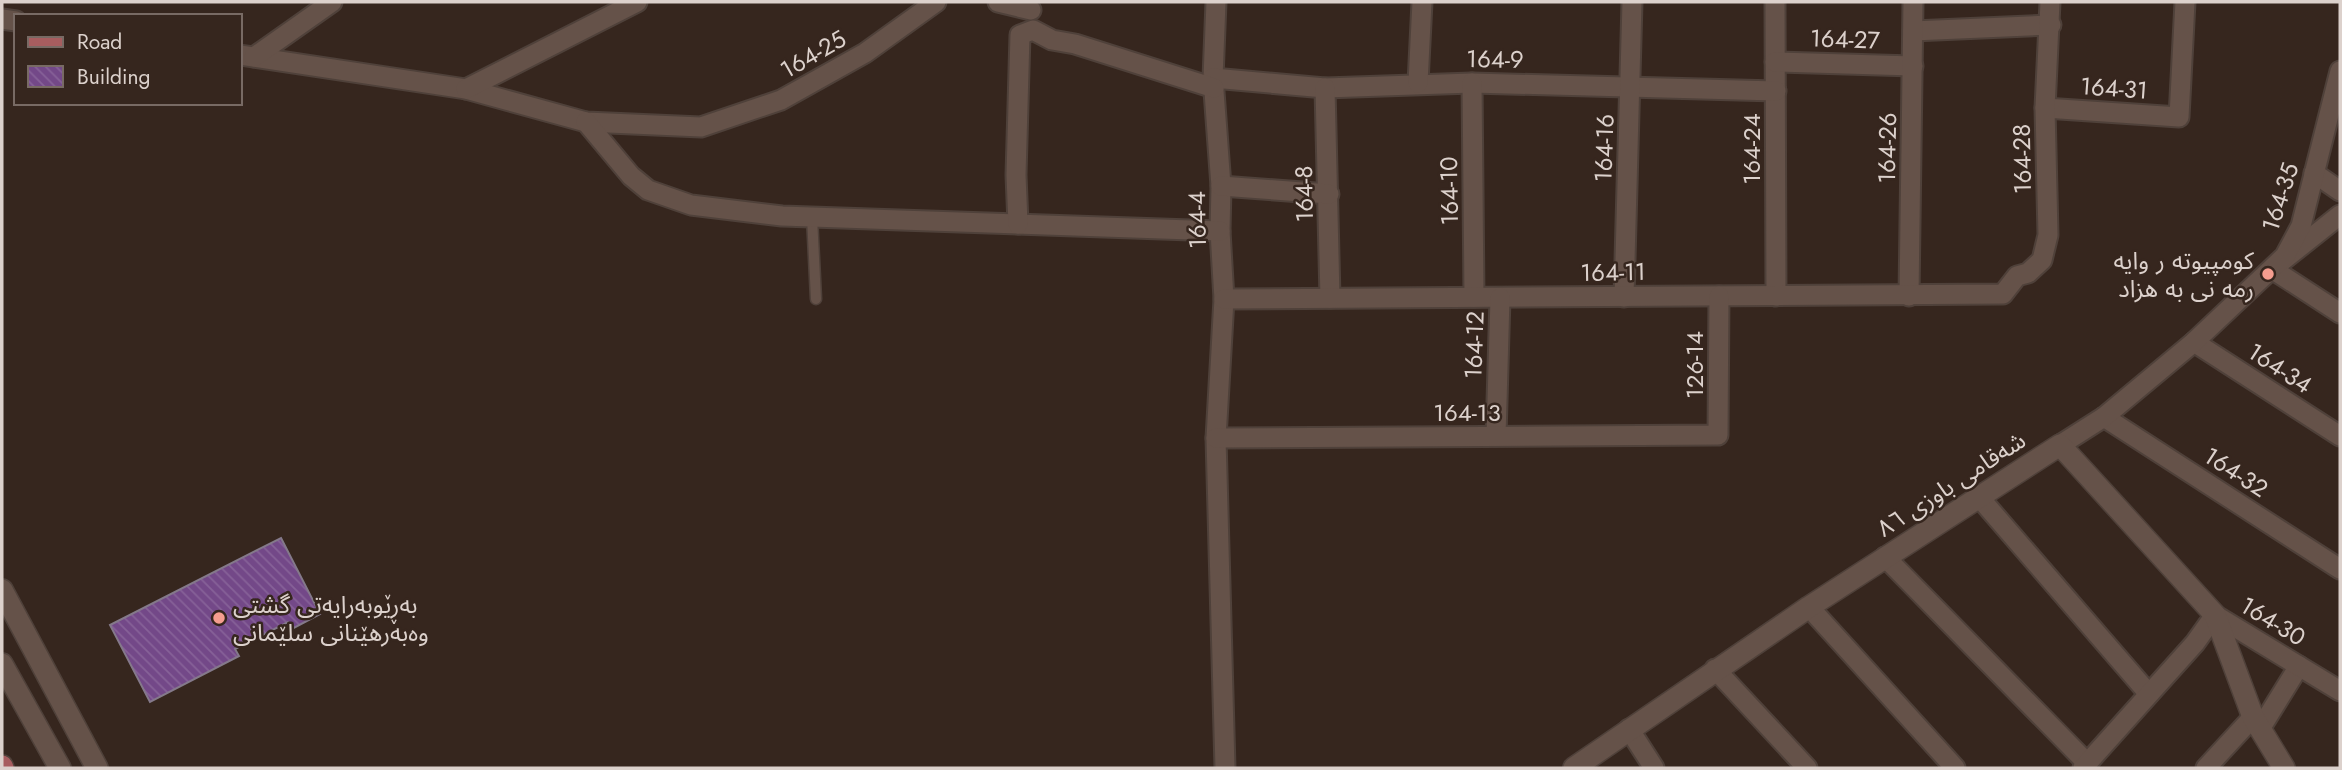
<svg xmlns="http://www.w3.org/2000/svg" width="2342" height="770" font-family="Jost,'Noto Sans Arabic',sans-serif">
	<defs>
		<pattern id="building-back-hatch" width="6" height="6" patternUnits="userSpaceOnUse" patternTransform="scale(1.75)"><rect width="6" height="6" fill="#734888"/><path d="M-1 5l2 2M0 0l6 6M5-1l2 2" fill="none" stroke="#866198"/></pattern>
	</defs>
	<rect width="100%" height="100%" fill="#36261e"/>
	<path fill="url(#building-back-hatch)" stroke="#84798a" stroke-width="2" d="M281,538l39,76 -28,15 -4,-7 -53,27 4,7 -89,46 -40,-77z"/>
	<g fill="none" stroke-linecap="round" stroke-linejoin="round">
		<g stroke="#4f413a" stroke-width="13">
			<path id="service" d="M812,217l4,82"/>
		</g>
		<g stroke="#4f413a" stroke-width="23">
			<g id="minor">
				<path d="M998,2l33,8"/>
				<path d="M1216,2l-3,76 8,108 -1,45 4,68 -8,139 9,330"/>
				<path d="M1775,2l1,294"/>
				<path d="M2,19l14,2"/>
				<path d="M1913,31l138,-6"/>
				<path d="M240,55l226,34 120,33 115,5 80,-27 84,-47 71,-51"/>
				<path d="M254,57l78,-55"/>
				<path d="M1775,62l138,4"/>
				<path d="M1213,78l112,10 147,-5 304,8"/>
				<path d="M1418,83l4,-81"/>
				<path d="M1472,83l2,214"/>
				<path d="M1325,88l5,210"/>
				<path d="M466,89l171,-87"/>
				<path d="M2045,108l134,9 6,-115"/>
				<path d="M586,122l45,54 17,14 43,15 91,11 438,15"/>
				<path d="M2314,173l26,18"/>
				<path d="M1221,186l108,8"/>
				<path d="M2340,215l-68,54 68,44"/>
				<path d="M1018,224l-2,-49 4,-140 13,-5 19,10 23,4 139,44"/>
				<path d="M1909,296l4,-294"/>
				<path d="M1624,297l8,-295"/>
				<path d="M1224,299l779,-5 14,-18 11,-3 14,-13 6,-25 -3,-127 5,-106"/>
				<path d="M2194,342l146,94"/>
				<path d="M2104,417l236,152"/>
				<path d="M1496,436l4,-138"/>
				<path d="M1216,438l502,-3 1,-139"/>
				<path d="M2060,445l44,-28 90,-75 91,-86 16,-30 39,-155"/>
				<path d="M1979,497l170,197"/>
				<path d="M1885,557l202,206"/>
				<path d="M1809,607l146,161"/>
				<path d="M1715,669l92,99"/>
				<path d="M1629,729l25,39"/>
				<path d="M2260,729l39,-63"/>
				<path d="M2083,768l112,-125 20,-28 125,76"/>
				<path d="M2206,768l47,-51"/>
			</g>
		</g>
		<g stroke="#4f413a" stroke-width="24">
			<g id="tertiary">
				<path d="M2,590l95,178"/>
				<path d="M2,664l58,104"/>
				<path d="M1574,768l235,-161 251,-162 155,170 38,102 31,51"/>
			</g>
		</g>
		<g stroke="#4f413a" stroke-width="24">
			<path id="primary" d="M2,766l1,2"/>
		</g>
		<use href="#service" stroke="#655249" stroke-width="10"/>
		<use href="#minor" stroke="#655249" stroke-width="19"/>
		<use href="#tertiary" stroke="#655249" stroke-width="21"/>
		<use href="#primary" stroke="#a75d5f" stroke-width="21"/>
	</g>
	<g fill="#f59d8f" stroke="#36261e" stroke-width="2.5">
		<circle cx="2268" cy="274" r="7"/>
		<circle cx="219" cy="618" r="7"/>
	</g>
	<g text-anchor="middle" dominant-baseline="central" stroke-width="5" stroke-linejoin="round" paint-order="stroke">
		<g font-size="24" fill="#dcd1cc" stroke="#36261e">
			<text transform="translate(1845 39) rotate(2)">164-27</text>
			<text transform="translate(813 54) rotate(-30)">164-25</text>
			<text transform="translate(1495 59) rotate(1)">164-9</text>
			<text transform="translate(2114 88) rotate(4)">164-31</text>
			<text transform="translate(1604 148) rotate(-88)">164-16</text>
			<text transform="translate(1887 148) rotate(-89)">164-26</text>
			<text transform="translate(1751 149) rotate(-90)">164-24</text>
			<text transform="translate(2022 159) rotate(-91)">164-28</text>
			<text transform="translate(1449 191) rotate(-91)">164-10</text>
			<text transform="translate(1304 194) rotate(-91)">164-8</text>
			<text transform="translate(2280 197) rotate(-72)">164-35</text>
			<text transform="translate(1197 220) rotate(-91)">164-4</text>
			<text transform="translate(1613 272) rotate(-1)">164-11</text>
			<text transform="translate(1474 345) rotate(-88)">164-12</text>
			<text transform="translate(1694 365) rotate(-90)">126-14</text>
			<text transform="translate(2280 368) rotate(33)">164-34</text>
			<text x="1467" y="412">164-13</text>
			<text transform="translate(2236 472) rotate(33)">164-32</text>
			<text transform="translate(1951 484) rotate(-33)">شەقامی باوزی ٨٦</text>
			<text transform="translate(2273 621) rotate(31)">164-30</text>
		</g>
		<g font-size="24" fill="#dcd1cc" stroke="#36261e" text-anchor="end">
			<text x="2254" y="260">کومپیوته ر وایه<tspan x="2254" dy="28">رمه نی به هزاد</tspan></text>
			<text x="233" y="604" text-anchor="start">بەڕێوبەرایەتی گشتی<tspan x="233" dy="28">وەبەرهێنانی سلێمانی</tspan></text>
		</g>
	</g>
	<rect width="2342" height="770" fill="none" stroke="#dcd1cc" stroke-width="7"/>
	<rect x="14" y="14" width="228" height="91" fill="#36261e" stroke="#786a64" stroke-width="2"/>
	<rect x="28" y="37" width="35" height="10" fill="#a75d5f" stroke="#786a64" stroke-width="2"/>
	<text x="77" y="49" font-size="21" fill="#dcd1cc">Road</text>
	<rect x="28" y="66" width="35" height="21" fill="url(#building-back-hatch)" stroke="#786a64" stroke-width="2"/>
	<text x="77" y="84" font-size="21" fill="#dcd1cc">Building</text>
</svg>
